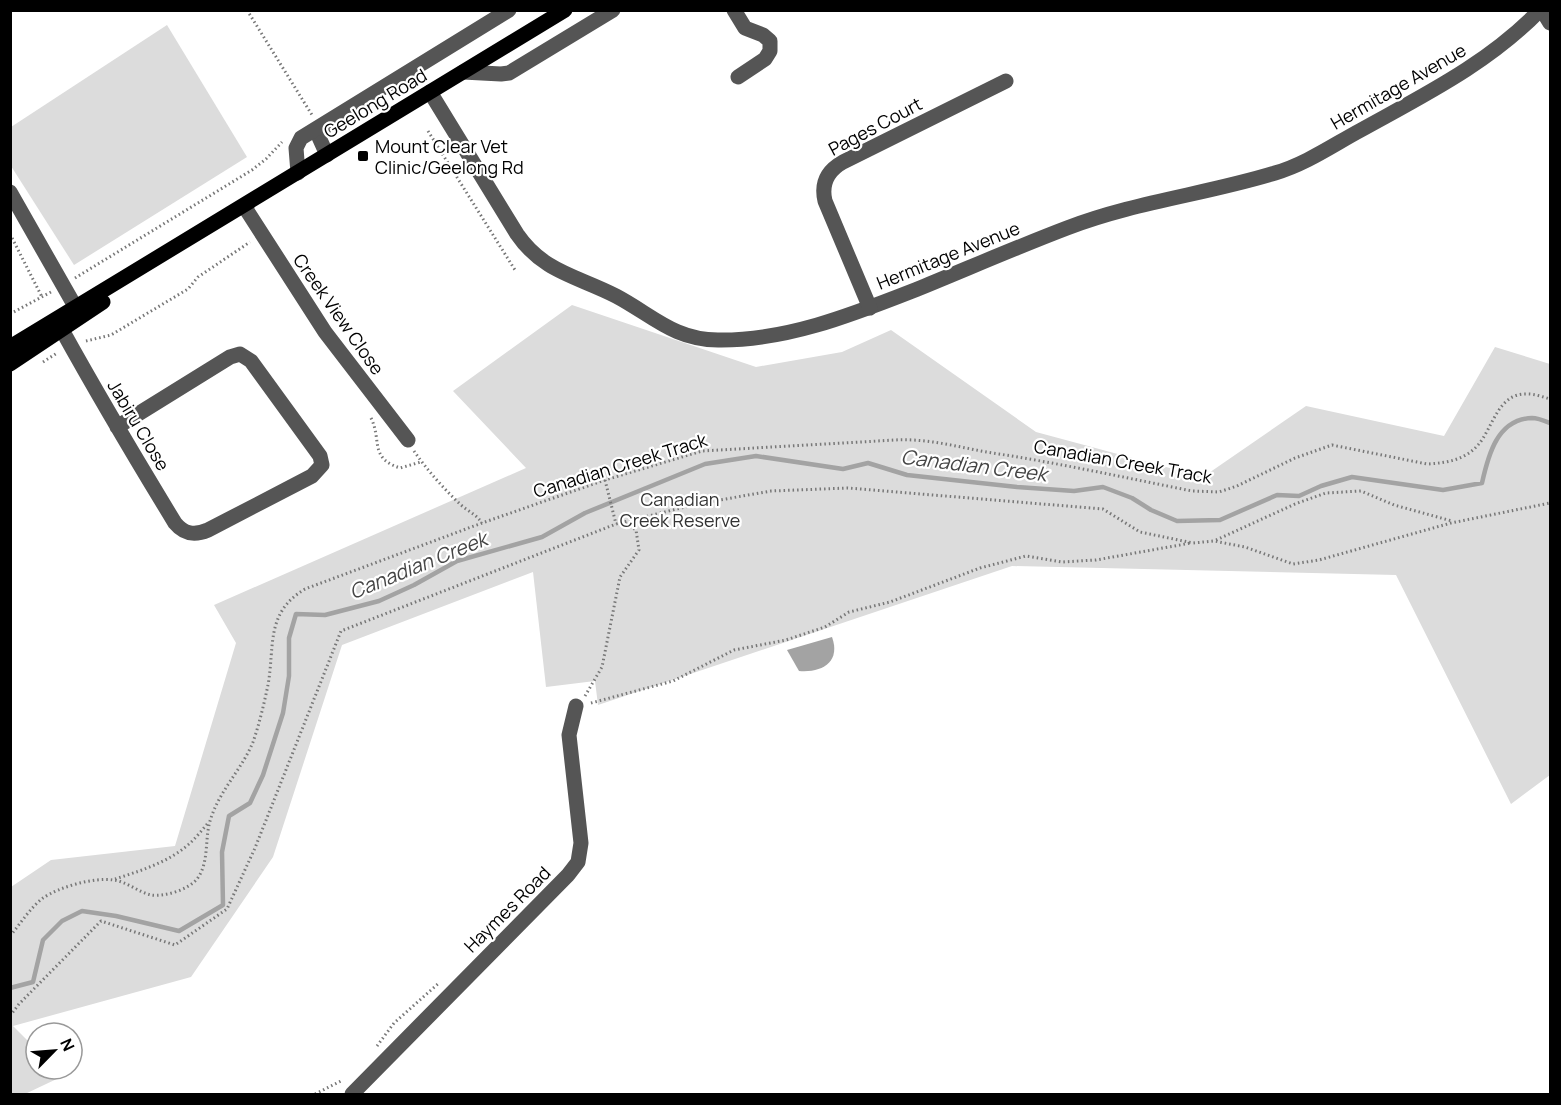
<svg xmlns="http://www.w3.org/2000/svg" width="1561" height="1105" font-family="Manrope,sans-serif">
	<rect width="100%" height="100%" fill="#fff"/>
	<g fill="#dcdcdc">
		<path d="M167,25l80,132 -173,108 -63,-99v-39z"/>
		<path d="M572,305l184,62 86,-15 49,-22 145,102 167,45 103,-71 138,30 51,-89 55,17v411l-39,29 -115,-229 -384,-9 -414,139 -3,-24 -49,6 -13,-115 -191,73 -69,212 -82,120 -178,49 23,23v20h20l7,7 -38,18h-14v-207l40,-27 124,-14 61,-203 -22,-38 312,-137 -73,-77z"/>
	</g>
	<path fill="#a3a3a3" d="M832,637c9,25 -10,36 -33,34l-12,-21z"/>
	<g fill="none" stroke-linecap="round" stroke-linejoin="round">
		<path stroke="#a3a3a3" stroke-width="4.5" d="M10,988l23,-6 10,-42 19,-19 20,-10 34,5 63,15 44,-26 -1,-53 7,-36 21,-13 13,-28 20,-62 6,-37v-38l7,-24 29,1 54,-14 35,-16 43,-24 85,-24 43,-24 120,-49 51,-8 87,13 25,-6 39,12 110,12 57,4 29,-4 29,11 19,12 26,11 43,-1 57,-25 22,1 22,-10 31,-9 91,13 39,-7c6,-27 15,-64 50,-65 6,0 13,3 18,5"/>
		<g stroke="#777" stroke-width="3" stroke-dasharray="1.5 3" stroke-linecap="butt">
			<path d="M247,10l65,105"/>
			<path d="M428,131l87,139"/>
			<path d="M10,234l32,63"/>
			<path d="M75,278l177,-108 14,-11 16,-17"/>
			<path d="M10,314l41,-22"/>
			<path d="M86,341l25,-6 77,-46 10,-12 52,-35"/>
			<path d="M43,362l14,-9"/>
			<path d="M371,418c11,22 -2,40 29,50l21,-6"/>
			<path d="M414,451c13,19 30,38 47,54 8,7 15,9 21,18"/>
			<path d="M605,480l11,44"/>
			<path d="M1216,540l79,-36 31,-11 35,-2 33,14 58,16"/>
			<path d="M585,696l17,-29 18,-90 19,-27 -3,-20 -13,-8"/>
			<path d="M591,703l82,-22 61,-31 52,-10 39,-13 24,-15 41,-10 90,-34 46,-12 36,6 34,-2 95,-17"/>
			<path d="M115,879c25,-8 54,-17 74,-35 7,-6 13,-14 19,-21"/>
			<path d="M10,936c11,-13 20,-28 33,-38 16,-11 51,-21 70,-18 13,1 25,12 38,15 13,2 37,-5 46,-16 13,-17 7,-42 14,-61 9,-28 31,-49 42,-76 6,-17 11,-38 15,-57 7,-39 -3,-72 37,-96l177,-66 123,-43 97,-29 193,-11c36,-2 69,9 104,14 64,10 128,24 193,37l27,1 18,-6 58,-28 37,-13 95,19c19,-1 38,-4 51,-19 15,-17 20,-53 50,-51 7,0 15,3 22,5"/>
			<path d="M10,1016l9,-12 82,-83 74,24 52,-36 28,-61 86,-217 275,-107 81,-20 74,-13 77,-3 255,21 37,23 53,11 21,-2 31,6 48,17 26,-4 132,-37 99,-20"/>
			<path d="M377,1046l17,-23 45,-40"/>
			<path d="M315,1094l28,-14"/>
		</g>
		<g stroke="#555" stroke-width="15">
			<path d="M734,10l11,18 18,7 7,6v10l-5,8 -27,18"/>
			<path d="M1542,10l8,13"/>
			<path d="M463,72l38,2 8,-1 104,-63"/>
			<path d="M430,92l87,142c26,38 60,42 99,62 36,19 58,44 102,44 70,1 138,-27 202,-52 49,-20 97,-41 147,-60 67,-26 140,-34 208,-55 31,-9 58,-28 86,-43 63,-35 128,-67 179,-120"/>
			<path d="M327,155l-9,-20 11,-12"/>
			<path d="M298,173l-2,-25 5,-10 208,-128"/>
			<path d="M10,192l66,116"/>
			<path d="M244,206l81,126 83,108"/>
			<path d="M870,308l-45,-107c-4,-17 2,-30 18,-39l163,-81"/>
			<path d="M62,330c36,65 74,129 113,193 9,11 19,13 33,7l104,-54 10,-11 -2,-9 -69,-95 -11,-7 -10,3 -113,70"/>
			<path d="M352,1094l216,-219 10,-13 3,-19 -12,-108 7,-29"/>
		</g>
		<g stroke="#000" stroke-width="15">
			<path d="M10,347l555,-337"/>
			<path d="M10,364l93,-62"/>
		</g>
	</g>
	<rect fill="#000" stroke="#fff" stroke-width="2" x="357" y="150" width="12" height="12" rx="3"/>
	<g text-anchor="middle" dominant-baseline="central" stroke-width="4.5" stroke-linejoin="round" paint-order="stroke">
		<g font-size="18" fill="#000" stroke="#fff">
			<text transform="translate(1398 86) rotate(-30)">Hermitage Avenue</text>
			<text transform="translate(375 103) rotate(-31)">Geelong Road</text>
			<text transform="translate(875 126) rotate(-28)">Pages Court</text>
			<text transform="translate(948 255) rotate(-22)">Hermitage Avenue</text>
			<text transform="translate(339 314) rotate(55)">Creek View Close</text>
			<text transform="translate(139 425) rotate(59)">Jabiru Close</text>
			<text transform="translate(1123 461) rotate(10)">Canadian Creek Track</text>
			<text transform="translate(620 465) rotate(-17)">Canadian Creek Track</text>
			<text transform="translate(507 909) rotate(-45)">Haymes Road</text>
		</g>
		<g font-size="18" fill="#000" stroke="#fff" text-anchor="start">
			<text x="375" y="146">Mount Clear Vet<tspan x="375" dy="21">Clinic/Geelong Rd</tspan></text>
		</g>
		<g font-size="18" fill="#333" stroke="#fff">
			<text x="680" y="499">Canadian<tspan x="680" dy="21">Creek Reserve</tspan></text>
		</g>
		<g font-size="20" font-style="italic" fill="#444" stroke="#fff">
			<text transform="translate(974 465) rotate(7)">Canadian Creek</text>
			<text transform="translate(418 565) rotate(-22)">Canadian Creek</text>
		</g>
	</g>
	<rect width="1561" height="1105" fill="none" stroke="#000000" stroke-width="24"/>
	<g transform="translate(54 1051) rotate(65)"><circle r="28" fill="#ffffff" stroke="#999999" stroke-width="1.5"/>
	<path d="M0-4.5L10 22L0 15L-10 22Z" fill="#000000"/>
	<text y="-9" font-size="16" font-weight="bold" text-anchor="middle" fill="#000000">N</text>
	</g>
</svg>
